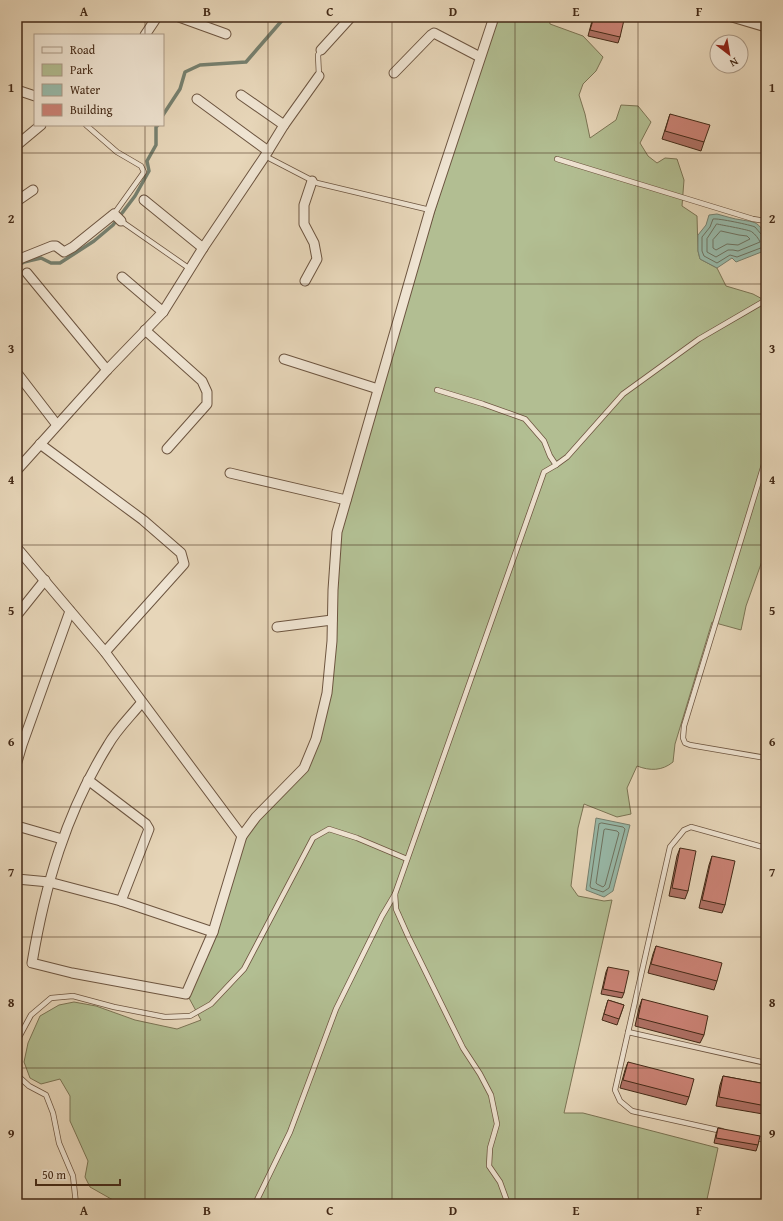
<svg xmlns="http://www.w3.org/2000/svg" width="783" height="1221" font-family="'Gentium Book Plus',serif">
	<rect width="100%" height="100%" fill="#e7d6b9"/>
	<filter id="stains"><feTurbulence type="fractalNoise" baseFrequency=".005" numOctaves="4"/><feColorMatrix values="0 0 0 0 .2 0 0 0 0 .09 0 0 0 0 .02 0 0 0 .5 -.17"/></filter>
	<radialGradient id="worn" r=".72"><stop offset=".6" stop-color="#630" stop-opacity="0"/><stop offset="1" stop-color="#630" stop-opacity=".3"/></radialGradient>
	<path fill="#b2be92" stroke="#7b7454" d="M499,17h50l1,7 33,12 20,21 -7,14 -13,13 -4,11 6,19 5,24 26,-18 5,-15 17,1 13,16 -11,21 8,13 9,7 8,-5 12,1 7,21 -2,26 15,10 1,35 2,8 17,9 9,18 27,8 13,7v249l-20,56 -5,24 -29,-8 -37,122 -2,18c-11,9 -23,9 -36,4l-10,22 4,26 -14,3 -33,-13 -6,24 -7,58 7,10 26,5 8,-1 -48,213h19l135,35 -12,56h-586l-30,-17 -5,-10 3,-16 -18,-40v-25l-10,-17 -19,5 -11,-6 -6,-16 4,-19 12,-27 19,-11 15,-3 22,4 39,14 42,9 24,-9 -12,-22 27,-64 29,-97 75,-97 18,-165 3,-43c50,-172 97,-346 158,-515z"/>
	<g fill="#98baaa" stroke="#76806f">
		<path d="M717,214c8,2 16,5 25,6 11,2 15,1 21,11h3v17l-2,3 -28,11 -4,-4 -15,10 -17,-9 -2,-8v-16l8,-10 3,-10z"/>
		<path d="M596,818l34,7 -17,66 -9,6 -18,-7z"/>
	</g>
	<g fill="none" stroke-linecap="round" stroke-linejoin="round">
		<g stroke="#6e7260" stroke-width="1">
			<path d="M717,224c4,1 34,6 35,8 3,2 7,7 8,10l-22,9 -5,-1h-5l-12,7 -9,-5v-13z"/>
			<path d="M721,231l18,4 8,1 3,3 -12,6 -11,-1 -11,6 -3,-2v-8z"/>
			<path d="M766,235l-5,-1c-2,-2 -4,-5 -6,-7 -4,-2 -37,-9 -42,-8l-3,8 -8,10v14l2,5 13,7 13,-8 7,2 29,-11"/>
			<path d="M602,823l21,4 2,2 -16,59 -6,4 -12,-4 -1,-2 9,-62z"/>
			<path d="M606,829l11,2 2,2 -14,52 -2,2 -6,-3 -1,-1 8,-53z"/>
		</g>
		<g stroke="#76806f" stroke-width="3.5">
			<path d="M163,115l17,-26 5,-17 15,-7 46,-3 39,-45"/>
			<path d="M17,266l7,-4 17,-4 10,5h9l34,-22 19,-16 22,-29 14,-25 -2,-10 9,-16v-18l2,-2"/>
		</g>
		<g stroke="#6d5540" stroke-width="6">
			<g id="service">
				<path d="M319,76l-1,-21 3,-5"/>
				<path d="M86,125l31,27 24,14 3,6 -30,42"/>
				<path d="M265,156l52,27 113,27"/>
				<path d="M557,159l196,60 13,2"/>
				<path d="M121,221l69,48"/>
				<path d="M437,390l46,14 42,15 19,22 6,15 6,9 11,-8 56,-63 76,-55 67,-39"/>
				<path d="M766,458l-82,268 -1,12 2,5 5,2 76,13"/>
				<path d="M395,894l1,15 12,27 55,112 17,26 11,21 6,29 -7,24 -1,18 11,16 8,22"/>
				<path d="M628,1032l138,31"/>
				<path d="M722,1131l-90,-20 -12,-10 -5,-11 55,-243 14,-17 7,-3 75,21"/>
				<path d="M755,1138l11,2"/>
				<path d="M76,1204l-3,-28 -14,-33 -6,-30 -7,-18 -17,-9 -11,-10v-37l13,-24 20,-17 22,-2 41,11 51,10 25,-1 21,-12 33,-35 69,-131 16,-9 28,9 50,21"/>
				<path d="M255,1204l35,-72 46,-123 46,-93 13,-22 149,-422 12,-7"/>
			</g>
		</g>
		<g stroke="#6d5540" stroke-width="11">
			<g id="minor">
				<path d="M179,17l47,17"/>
				<path d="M732,17l34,10"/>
				<path d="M145,35l12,-18"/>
				<path d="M321,50l30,-33"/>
				<path d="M394,73l37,-38 3,-2 46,24"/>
				<path d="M17,90l18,6"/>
				<path d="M241,95l43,30"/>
				<path d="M197,99l71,52"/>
				<path d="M17,145l24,-20"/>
				<path d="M144,200l59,48"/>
				<path d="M17,201l16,-11"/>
				<path d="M17,260l35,-14h4l8,6 9,-5 41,-33 7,7"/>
				<path d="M27,273l80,97"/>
				<path d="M122,277l41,35"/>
				<path d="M305,281l12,-22 -3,-16 -10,-19v-19l8,-24"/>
				<path d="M145,330l57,51 5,11v12l-40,45"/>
				<path d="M284,359l94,30"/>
				<path d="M17,373l40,52"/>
				<path d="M40,444l103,76 38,33 3,11 -79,88"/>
				<path d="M17,470l90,-100 56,-58 40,-64 62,-92 19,-31 35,-49"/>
				<path d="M230,473l116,27"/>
				<path d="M17,548l88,104 137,184 14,-19 48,-49 12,-29 11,-46 5,-52 1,-51 4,-58 93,-322 64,-193"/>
				<path d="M17,615l28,-35"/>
				<path d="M277,627l55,-7"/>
				<path d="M142,702c-11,14 -25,27 -34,43 -42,68 -63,140 -76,218l40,10 114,21 27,-62 29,-96"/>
				<path d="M17,762l5,-17 48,-134"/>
				<path d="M88,780l58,44 3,5 -28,72"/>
				<path d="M17,826l45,13"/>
				<path d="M17,879l32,3 72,19 92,31"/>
			</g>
		</g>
		<use href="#service" stroke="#efe4d2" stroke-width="4.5"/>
		<use href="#minor" stroke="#efe4d2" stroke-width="9"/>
	</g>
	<g fill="#af7165" stroke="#442a17">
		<path d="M593,17h19l8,20 -2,6 -30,-7z"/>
		<path d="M670,114l34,28 -3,9 -39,-12z"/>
		<path d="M680,848l8,43 -3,8 -16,-3 8,-40z"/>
		<path d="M712,856l13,49 -3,8 -23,-5 10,-43z"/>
		<path d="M656,946l61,35 -3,9 -66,-17 5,-19z"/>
		<path d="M608,967l16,26 -2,5 -21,-4 5,-22z"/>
		<path d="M642,999l62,36 -4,8 -65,-17 4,-18z"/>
		<path d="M608,1000l16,5 -7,20 -15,-5z"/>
		<path d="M628,1062l61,35 -3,8 -66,-17 5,-18z"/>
		<path d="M723,1076l43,8v22l-3,8 -47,-8 4,-21z"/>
		<path d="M718,1128l40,17 -2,6 -42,-8 2,-9z"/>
	</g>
	<g fill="#cb8376" stroke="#442a17">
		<path d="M594,17h18l12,3 -4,17 -30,-7z"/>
		<path d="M670,114l40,11 -6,17 -39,-11z"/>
		<path d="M680,848l16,3 -8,40 -16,-3z"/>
		<path d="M712,856l23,5 -10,44 -23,-5z"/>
		<path d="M656,946l66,17 -5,18 -66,-17z"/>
		<path d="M608,967l21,4 -5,22 -21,-4z"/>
		<path d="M642,999l66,17 -4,19 -66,-17z"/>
		<path d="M608,1000l16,5 -5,14 -15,-5z"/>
		<path d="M628,1062l66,17 -5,18 -66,-17z"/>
		<path d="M723,1076l43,8v22l-47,-9z"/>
		<path d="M718,1128l42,8 -2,9 -42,-7z"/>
	</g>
	<path fill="none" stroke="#442a17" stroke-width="1" stroke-opacity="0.55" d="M145,17v18M268,17v1187M392,17v1187M515,17v1187M638,17v1187M145,125v1079M17,153h749M17,284h749M17,414h749M17,545h749M17,676h749M17,807h749M17,937h749M17,1068h749"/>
	<rect width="783" height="1221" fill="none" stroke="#e7d6b9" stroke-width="44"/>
	<rect x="34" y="34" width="130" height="92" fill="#efe4d2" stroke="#ab9a87"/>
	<rect x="42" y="47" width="20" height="6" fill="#efe4d2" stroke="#ab9a87"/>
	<text x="70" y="54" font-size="12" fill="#442a17">Road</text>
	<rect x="42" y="64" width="20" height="12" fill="#b2be92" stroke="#ab9a87"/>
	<text x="70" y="74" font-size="12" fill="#442a17">Park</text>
	<rect x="42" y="84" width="20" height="12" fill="#98baaa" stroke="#ab9a87"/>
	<text x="70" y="94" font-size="12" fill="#442a17">Water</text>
	<rect x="42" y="104" width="20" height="12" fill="#cb8376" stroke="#ab9a87"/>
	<text x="70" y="114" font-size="12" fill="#442a17">Building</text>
	<g transform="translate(729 54) rotate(149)"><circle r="19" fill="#efe4d2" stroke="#ab9a87"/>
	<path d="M0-3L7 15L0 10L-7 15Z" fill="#8f2418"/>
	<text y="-6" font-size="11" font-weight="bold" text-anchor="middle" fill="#442a17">N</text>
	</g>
	<path d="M36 1179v6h84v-6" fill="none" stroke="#442a17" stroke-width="2"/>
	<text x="42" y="1179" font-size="12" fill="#442a17" stroke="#efe4d2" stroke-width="3" paint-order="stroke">50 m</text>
	<rect x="22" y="22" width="739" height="1177" fill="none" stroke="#442a17" stroke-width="1.5"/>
	<g font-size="13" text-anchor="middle" font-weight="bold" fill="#442a17">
		<text x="84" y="16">A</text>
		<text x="207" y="16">B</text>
		<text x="330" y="16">C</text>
		<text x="453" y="16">D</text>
		<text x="576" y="16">E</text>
		<text x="699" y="16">F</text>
		<text x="11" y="92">1</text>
		<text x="772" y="92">1</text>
		<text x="11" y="223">2</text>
		<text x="772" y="223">2</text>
		<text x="11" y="353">3</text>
		<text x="772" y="353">3</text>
		<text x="11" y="484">4</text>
		<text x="772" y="484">4</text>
		<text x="11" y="615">5</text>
		<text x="772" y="615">5</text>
		<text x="11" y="746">6</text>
		<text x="772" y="746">6</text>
		<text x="11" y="877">7</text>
		<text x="772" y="877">7</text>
		<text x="11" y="1007">8</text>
		<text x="772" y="1007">8</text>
		<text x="11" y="1138">9</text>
		<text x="772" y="1138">9</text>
		<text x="84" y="1215">A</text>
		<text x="207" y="1215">B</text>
		<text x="330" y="1215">C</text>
		<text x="453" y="1215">D</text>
		<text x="576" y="1215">E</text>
		<text x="699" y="1215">F</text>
	</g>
	<rect width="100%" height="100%" filter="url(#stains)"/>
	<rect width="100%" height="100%" fill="url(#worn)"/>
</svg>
